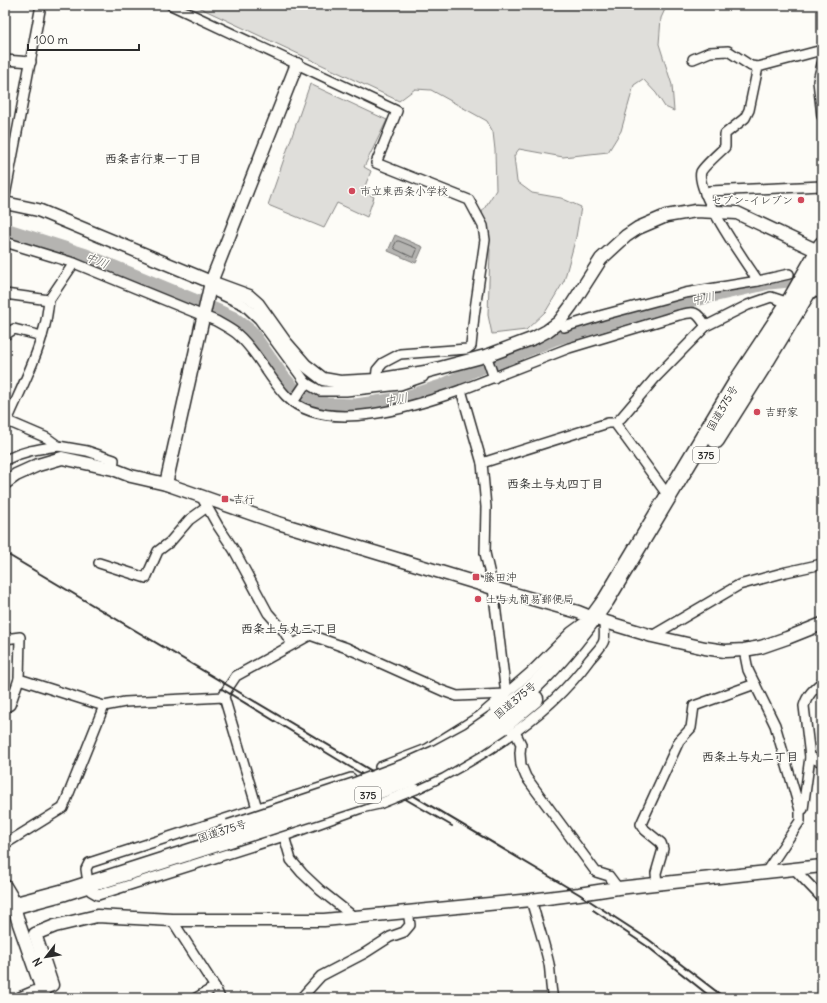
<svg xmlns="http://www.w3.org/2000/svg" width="827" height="1003" font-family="Delius,'Klee One',sans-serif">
	<rect width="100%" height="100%" fill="#fdfcf7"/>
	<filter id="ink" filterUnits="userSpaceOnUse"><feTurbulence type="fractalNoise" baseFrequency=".025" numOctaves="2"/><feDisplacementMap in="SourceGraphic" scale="8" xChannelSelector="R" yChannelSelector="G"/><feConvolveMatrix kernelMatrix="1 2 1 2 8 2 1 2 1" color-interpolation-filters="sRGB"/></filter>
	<g filter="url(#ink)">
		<g fill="#dfdeda" stroke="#858482">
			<path d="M194,5h473l-6,13 -2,26 13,41 2,26 -9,-4 -9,-14 -13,-14 -9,6 -13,46 -13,21 -45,5 -44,-8 -5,7 3,26 15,11 29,5 20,9 -5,30 -12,44 -18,30 -20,19 -34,4 -4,-19 2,-65 -8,-38 14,-22 -1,-40 -2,-18 -6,-11 -56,-31 -16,-1 -16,12z"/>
			<path d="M310,84l77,36 -23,47 7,4 -8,20 11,6 -7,20 -30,-14 -13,25 -56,-23z"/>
		</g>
		<path fill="#b5b4b1" stroke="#7e7d7b" d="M395,235l28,12 -7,16 -28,-12z"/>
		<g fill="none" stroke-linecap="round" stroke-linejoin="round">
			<path stroke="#626261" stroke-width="1" d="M397,241h2l17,7 1,2 -3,7h-2l-17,-8 -1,-2z"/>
			<path stroke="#b5b4b1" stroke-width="13" d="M5,229l81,26 106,44 42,19 17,13 31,44 14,16 30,13 30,1 47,-7 38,-12 34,-16 31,-11 49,-20 100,-30 114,-26 40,-4"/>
			<g stroke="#2b2b2b" stroke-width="12">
				<g id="street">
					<path d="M171,5l226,106 -21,52 93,37 14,26 2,14 -11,76 -3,30 -4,3 -67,5 -17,9 -6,7 -1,10"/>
					<path d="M693,59l17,-7 18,-1 23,15 7,1"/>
					<path d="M5,60l26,2"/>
					<path d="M822,64l-4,17 4,35"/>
					<path d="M705,194l5,-3 112,-5"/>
					<path d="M5,196l36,-191"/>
					<path d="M5,242l69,21 142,58c7,4 15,8 21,13 20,17 31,43 49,62 39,40 130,10 175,-6"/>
					<path d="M758,281c-12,-18 -63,-90 -57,-109 2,-5 19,-20 24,-25v-13l20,-16 4,-8 9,-43 64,-17"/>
					<path d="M211,282l7,11 26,12 15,14 47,64"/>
					<path d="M5,294l44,6 25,-37"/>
					<path d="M559,322l5,5 39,-12 82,-22 73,-12 31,-7"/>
					<path d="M5,335l9,-6 28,7"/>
					<path d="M486,355l8,23"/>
					<path d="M293,402l13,-19 14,8h26l54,-6 23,-8 2,-4"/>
					<path d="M5,420l42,18 11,8 29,5 27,9 -1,9"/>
					<path d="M7,421c14,-32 30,-63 38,-96 2,-8 3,-17 4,-25"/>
					<path d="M615,423l6,-5 35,-41 50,-51 42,-21 23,-8 18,6"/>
					<path d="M5,460c18,-9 33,-11 53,-14"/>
					<path d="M482,463l-21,-73 108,-42 110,-33c17,-4 17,-4 27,11"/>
					<path d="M201,496l17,30 16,24 34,63 15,17 9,14"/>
					<path d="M99,563l47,15 12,-27 12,-9 19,-22 18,-13"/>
					<path d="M652,636l87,-51 47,-13 36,-8"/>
					<path d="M5,639l15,-2 -1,42 85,27 21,-4 99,-5"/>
					<path d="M744,650l4,20 27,55 25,85v11l-32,48v2"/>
					<path d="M506,694l-13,-106 -8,-35 1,-46 -4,-44 126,-40h7l54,74"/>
					<path d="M5,708l5,-3 9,-26"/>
					<path d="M515,732l6,12 -1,9 1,12 5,12 70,95 13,4 9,12"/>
					<path d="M810,757l12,5"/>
					<path d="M380,767l47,-18 53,-33 51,-44 40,-40 11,-8"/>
					<path d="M416,789c64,-30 132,-72 174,-130 4,-5 13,-13 14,-19 1,-6 0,-13 0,-19"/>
					<path d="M800,810l3,-1 7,-52 -6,-51c3,-11 10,-17 18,-24"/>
					<path d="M5,844l58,-36 41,-102"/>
					<path d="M795,868l3,5 24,25"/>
					<path d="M87,876l-1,-7 3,-6 262,-85 10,30"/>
					<path d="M657,884l-1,-11 7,-24 -2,-6 -16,-13 -4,-6 38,-83 12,-13 3,-22 61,-22"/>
					<path d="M89,885l2,6 7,4 186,-59 77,-28 18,-4"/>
					<path d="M531,900c6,21 13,42 18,64 2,11 1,23 4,34"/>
					<path d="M354,917l-34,-27 -18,-17 -11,-13 -7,-24 -27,-28 -33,-111 2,-6 10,-15 74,-41 37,13 96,43 14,5 49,-2"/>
					<path d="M172,920l43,67 5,11"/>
					<path d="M196,998l19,-11"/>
					<path d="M301,998l20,-22 44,-23 25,-16 14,-5 6,-7 -2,-14"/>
				</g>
			</g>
			<g stroke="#2b2b2b" stroke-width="15">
				<g id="secondary">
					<path d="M5,203l33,7 173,72 38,14 9,8 27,38 20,23 18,14 17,3 36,-2 49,-8 64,-17 45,-17 13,-7 12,-9 12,-16 30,-47 25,-23 12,-8 28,-12 30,-5 41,2 85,40"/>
					<path d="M809,289l13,3"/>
					<path d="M5,483l11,-8 22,-10 24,-7 51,11 18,7 35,8 112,39 215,65 85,24 15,6 59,18 53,12 20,3 19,-1 17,-3 26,-9 35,-14"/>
					<path d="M166,484l45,-202 86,-218"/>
					<path d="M5,886l6,10 8,28 26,74"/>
					<path d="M21,998l31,-13 -17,-51 20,-8 42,-10 75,4h152l207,-20 48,-6 39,-6 204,-22"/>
				</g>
			</g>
			<g stroke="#2b2b2b" stroke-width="19">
				<g id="highway">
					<path d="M716,440l48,-76 58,-96"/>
					<path d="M496,717c9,-8 20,-15 29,-23 29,-25 59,-63 81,-94l132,-220 51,-77 33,-58"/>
					<path d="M503,726l32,-27"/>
					<path d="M5,908l60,-16 159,-51"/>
				</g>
			</g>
			<use href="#street" stroke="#fdfcf7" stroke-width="9"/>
			<use href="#secondary" stroke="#fdfcf7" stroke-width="12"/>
			<use href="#highway" stroke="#fdfcf7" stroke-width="16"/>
			<g stroke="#2b2b2b" stroke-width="2">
				<path d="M5,553l574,341 69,45 77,59"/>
				<path d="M222,689l128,78 102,59"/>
				<path d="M593,910l55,37 64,51"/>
			</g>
			<g stroke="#2b2b2b" stroke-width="12" stroke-linecap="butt">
				<path id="street-bridge" d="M379,804l37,-15"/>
			</g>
			<g stroke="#2b2b2b" stroke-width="19" stroke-linecap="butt">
				<g id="highway-bridge">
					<path d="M229,828l129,-43 48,-18 29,-13 35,-19 26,-18"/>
					<path d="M224,841l134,-43 54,-20 26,-12 38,-22 27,-18"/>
				</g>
			</g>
			<use href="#street-bridge" stroke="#fdfcf7" stroke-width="9"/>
			<use href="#highway-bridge" stroke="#fdfcf7" stroke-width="16"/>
		</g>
	</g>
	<g fill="#d1495b" stroke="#fdfcf7" stroke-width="1.5">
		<circle cx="352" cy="191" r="4"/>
		<circle cx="801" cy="200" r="4"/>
		<circle cx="757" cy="412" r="4"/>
		<rect x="221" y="495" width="8" height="8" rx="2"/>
		<rect x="472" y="573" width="8" height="8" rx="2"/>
		<circle cx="478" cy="599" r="4"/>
	</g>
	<g text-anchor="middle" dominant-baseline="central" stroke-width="3" stroke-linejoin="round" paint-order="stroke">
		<g fill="#fdfcf7" stroke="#6a6a68" stroke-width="1">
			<rect x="693" y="447" width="26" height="16" rx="3"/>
			<rect x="355" y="787" width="26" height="16" rx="3"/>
		</g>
		<g font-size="10" font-weight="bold" fill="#2b2b2b">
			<text x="706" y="455">375</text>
			<text x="368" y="795">375</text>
		</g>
		<g font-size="11" fill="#2b2b2b" stroke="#fdfcf7" text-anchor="start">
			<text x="360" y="191">市立東西条小学校</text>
			<text x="793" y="200" text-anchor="end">セブン-イレブン</text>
			<text x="765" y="412">吉野家</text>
			<text x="233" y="499">吉行</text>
			<text x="484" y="577">藤田沖</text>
			<text x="486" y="599">土与丸簡易郵便局</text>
		</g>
		<g font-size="11" fill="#2b2b2b" stroke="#fdfcf7">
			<text transform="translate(722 408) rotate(-60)">国道375号</text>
			<text transform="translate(515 700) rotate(-40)">国道375号</text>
			<text transform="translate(222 831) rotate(-18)">国道375号</text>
		</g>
		<g font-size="12" font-weight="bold" fill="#2b2b2b" stroke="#fdfcf7">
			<text x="153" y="158">西条吉行東一丁目</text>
			<text x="555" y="483">西条土与丸四丁目</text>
			<text x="289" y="628">西条土与丸三丁目</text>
			<text x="750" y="756">西条土与丸二丁目</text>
		</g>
		<g font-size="12" font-style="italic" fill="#5b5b5a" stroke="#fdfcf7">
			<text transform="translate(97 260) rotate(22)">中川</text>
			<text transform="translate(703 298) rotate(-13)">中川</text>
			<text transform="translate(396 399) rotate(-11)">中川</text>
		</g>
	</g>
	<rect width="827" height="1003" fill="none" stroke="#fdfcf7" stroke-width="20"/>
	<rect x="10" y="10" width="807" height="983" fill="none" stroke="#2b2b2b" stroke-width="1.5" filter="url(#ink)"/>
	<g transform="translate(46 957) rotate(239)" stroke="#fdfcf7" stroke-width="3" paint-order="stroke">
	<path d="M0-3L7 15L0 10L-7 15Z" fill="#2b2b2b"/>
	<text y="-6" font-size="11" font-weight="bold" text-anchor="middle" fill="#2b2b2b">N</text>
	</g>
	<path d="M28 44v6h111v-6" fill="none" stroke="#2b2b2b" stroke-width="2"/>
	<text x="34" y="44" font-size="12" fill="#2b2b2b" stroke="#fdfcf7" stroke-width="3" paint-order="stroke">100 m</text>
</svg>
